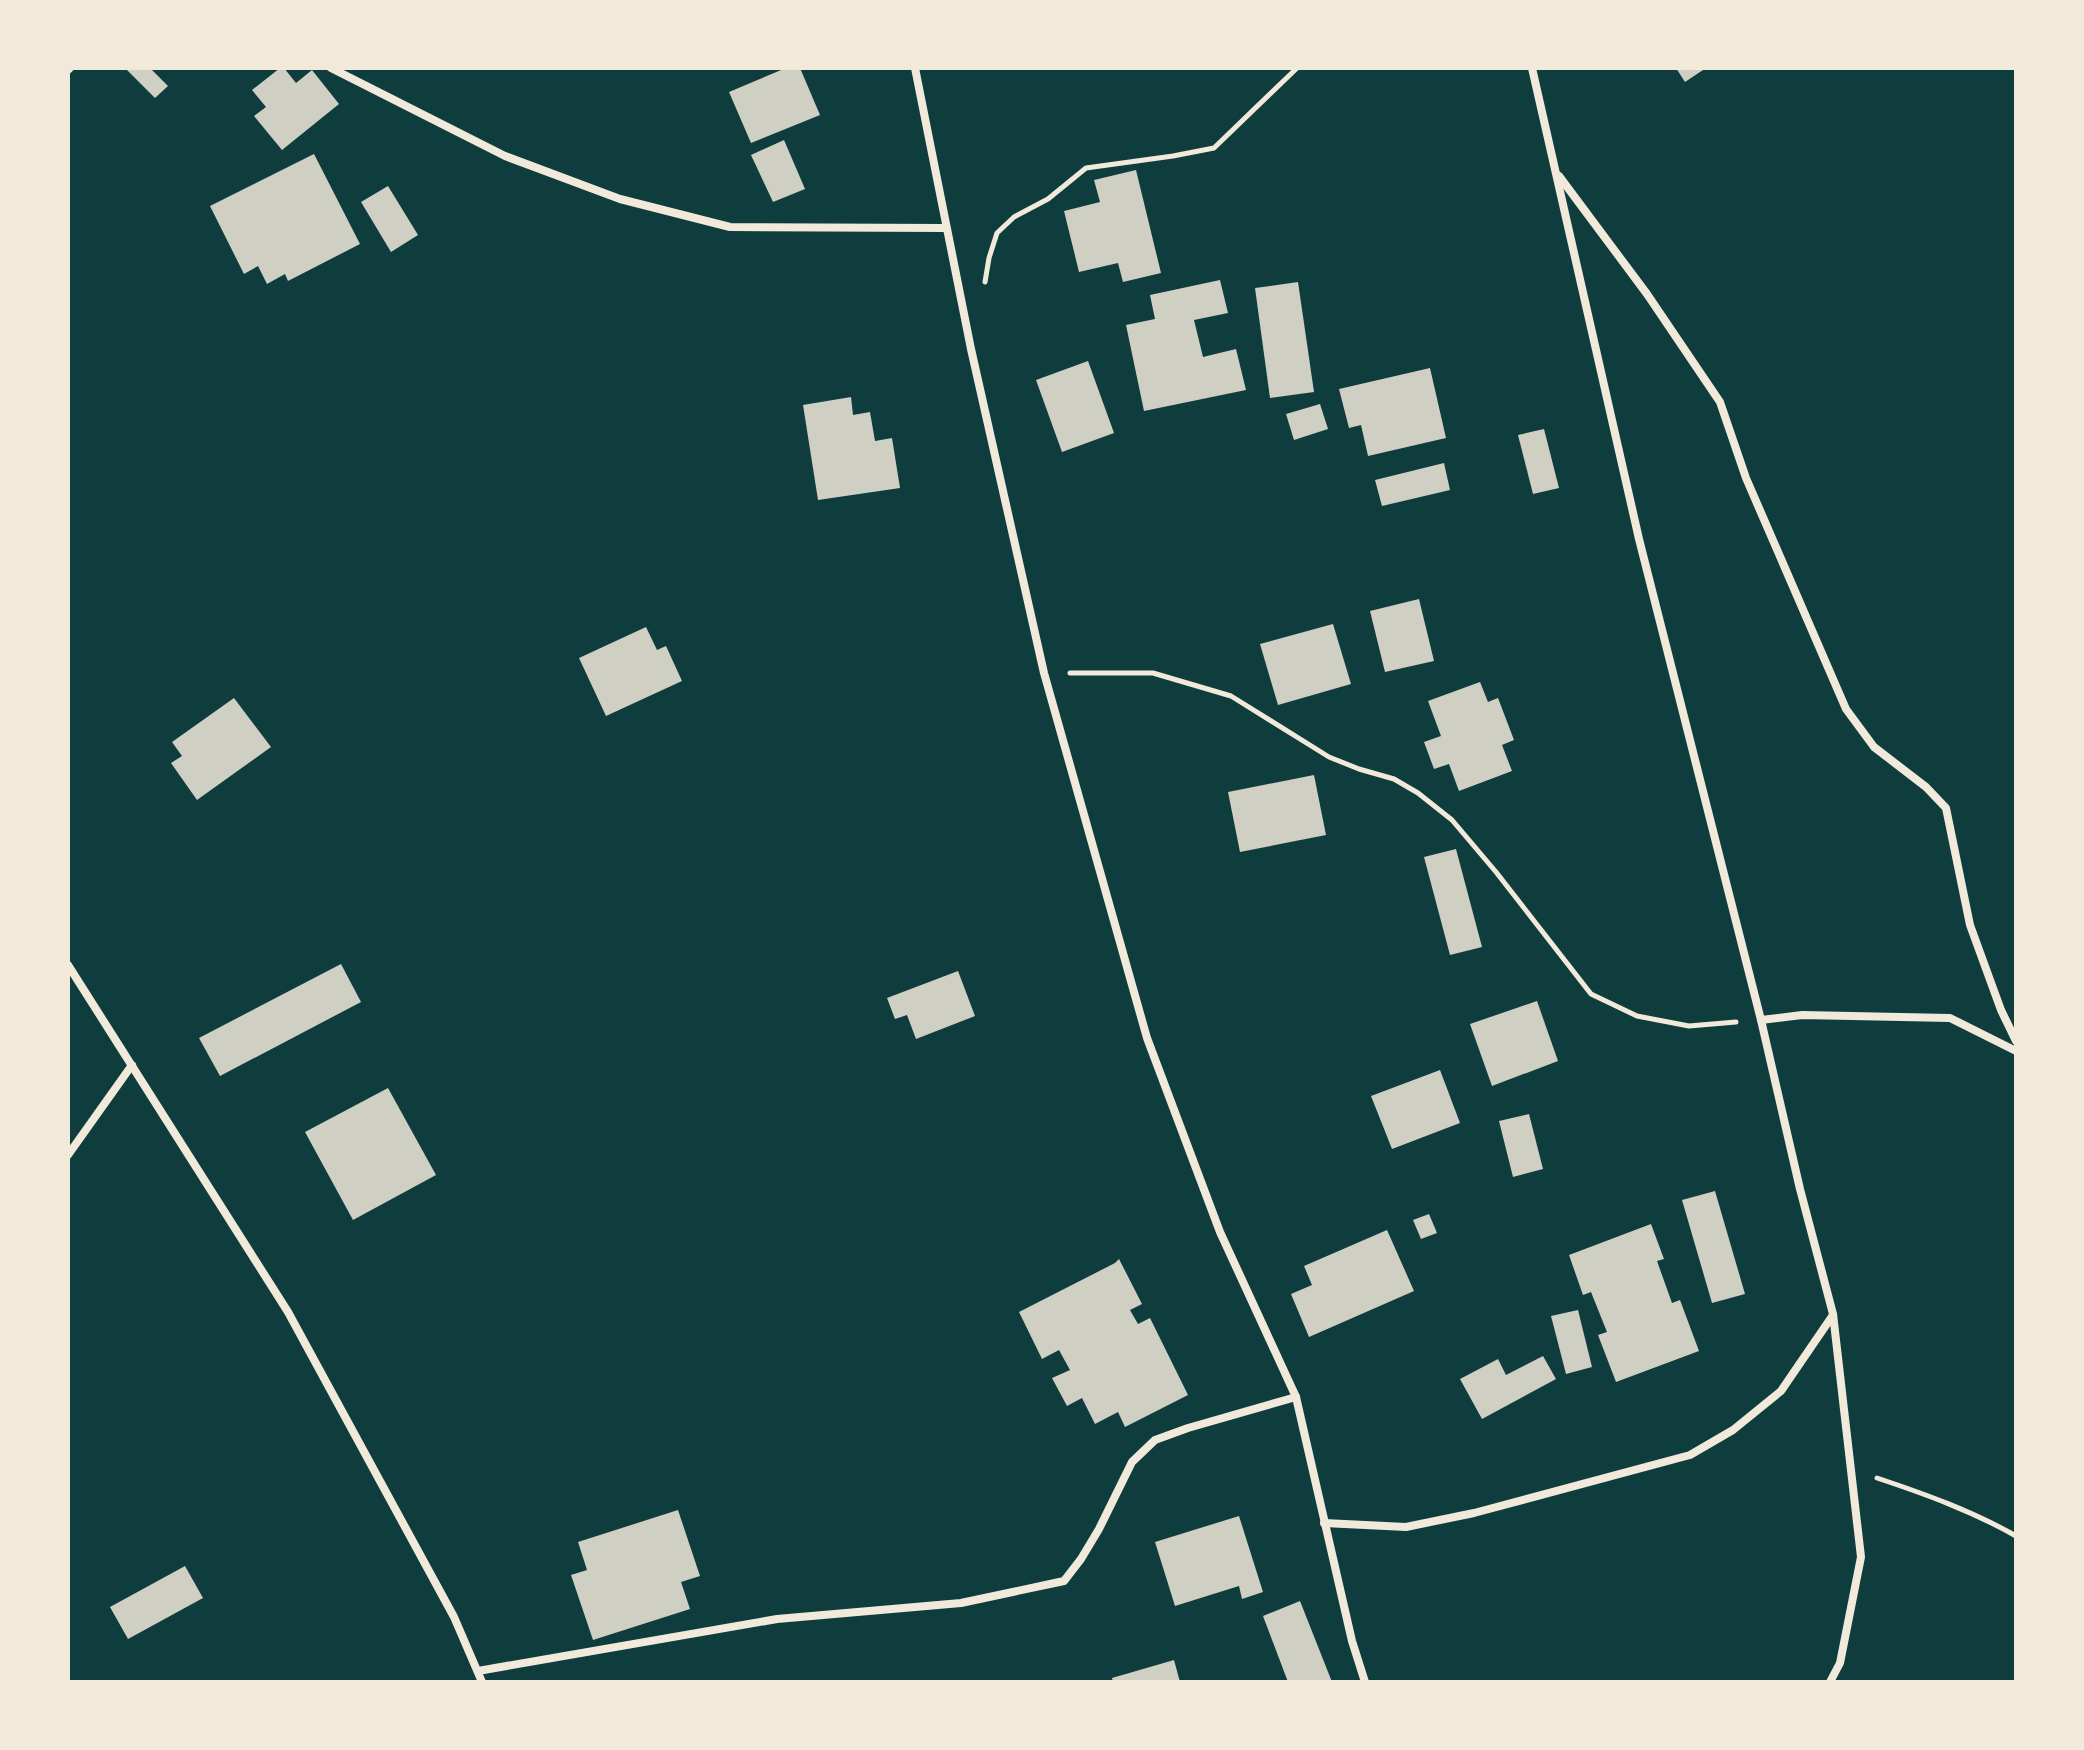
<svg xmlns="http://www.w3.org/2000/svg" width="2084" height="1750" font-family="'Titillium Web',sans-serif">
	<rect width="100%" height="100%" fill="#0f3d3e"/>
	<g fill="#cfcfc3">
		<path d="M125,68h25l18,18 -13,12z"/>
		<path d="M280,68h4l12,15 16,-13 27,34 -57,46 -28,-34 12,-9 -14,-17z"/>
		<path d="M786,68h14l20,47 -69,28 -22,-51z"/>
		<path d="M1676,68h25l2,2 -18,12z"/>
		<path d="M784,140l21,49 -32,13 -22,-47z"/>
		<path d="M314,154l46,90 -72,37 -3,-7 -18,10 -9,-18 -14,8 -34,-68z"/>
		<path d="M1136,170l25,103 -38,9 -5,-19 -39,9 -15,-61 36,-9 -6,-22z"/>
		<path d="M388,186l30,49 -27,17 -30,-50z"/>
		<path d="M1220,280l8,33 -34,7 9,37 33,-8 10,41 -102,21 -18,-86 29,-6 -5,-24z"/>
		<path d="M1298,282l16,110 -44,6 -15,-110z"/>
		<path d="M1088,361l26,72 -52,19 -26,-72z"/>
		<path d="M1430,368l16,70 -78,18 -7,-31 -12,3 -10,-39z"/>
		<path d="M851,397l2,18 17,-3 5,29 17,-3 8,50 -82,12 -15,-95z"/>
		<path d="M1320,404l8,25 -34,11 -8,-26z"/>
		<path d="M1544,429l15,59 -26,6 -15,-59z"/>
		<path d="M1444,463l6,27 -68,16 -7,-26z"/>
		<path d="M1419,599l15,62 -49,11 -15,-61z"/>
		<path d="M1333,624l18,60 -73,21 -18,-61z"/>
		<path d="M646,627l11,23 9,-4 16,35 -76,35 -27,-58z"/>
		<path d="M1480,682l8,20 10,-4 16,42 -12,5 10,26 -53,20 -10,-27 -15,5 -10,-27 17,-6 -13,-35z"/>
		<path d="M234,698l37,49 -74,53 -26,-37 11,-7 -10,-14z"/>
		<path d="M1314,775l12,60 -86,17 -12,-60z"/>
		<path d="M1456,849l26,98 -32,8 -26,-98z"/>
		<path d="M341,964l20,38 -141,74 -21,-38z"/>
		<path d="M958,971l17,45 -59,23 -9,-24 -12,4 -8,-21z"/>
		<path d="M1537,1001l21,60 -66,25 -22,-62z"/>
		<path d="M1440,1070l20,53 -68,26 -21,-53z"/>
		<path d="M388,1088l48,87 -83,45 -48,-88z"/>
		<path d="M1529,1114l14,55 -30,8 -14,-56z"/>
		<path d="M1715,1191l30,103 -33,9 -30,-103z"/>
		<path d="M1429,1214l8,19 -16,6 -8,-19z"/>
		<path d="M1651,1224l13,35 -7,2 15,42 8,-3 19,51 -83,31 -18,-47 9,-3 -16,-40 -8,3 -14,-40z"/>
		<path d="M1387,1230l27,61 -105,46 -18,-43 21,-9 -8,-19z"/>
		<path d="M1119,1259l23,45 -12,6 8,14 12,-6 38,77 -63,32 -7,-15 -23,12 -13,-26 -15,8 -15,-28 18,-8 -11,-20 -17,9 -23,-47 96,-49z"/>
		<path d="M1578,1310l14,57 -26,7 -15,-58z"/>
		<path d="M1543,1356l13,23 -74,40 -22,-40 38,-20 8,16z"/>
		<path d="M678,1510l22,66 -19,6 9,27 -97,31 -22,-65 16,-5 -9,-28z"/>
		<path d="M1239,1516l24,76 -21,7 -3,-13 -64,20 -20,-64z"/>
		<path d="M185,1566l18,32 -75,41 -18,-32z"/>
		<path d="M1300,1601l32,81h-44l-25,-66z"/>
		<path d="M1174,1660l6,22h-67l-1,-4z"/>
	</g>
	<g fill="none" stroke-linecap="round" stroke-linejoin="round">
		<g stroke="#f1e9da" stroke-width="5">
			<path d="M985,282l4,-24 8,-25 17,-16 34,-18 38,-31 87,-12 41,-8 83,-80"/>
			<path d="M1070,673h83l78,23 98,61 30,12 35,10 24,14 34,27 44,52 95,122 46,22 52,10 47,-4"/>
			<path d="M1877,1478c48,16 95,33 139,58"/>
		</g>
		<g stroke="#f1e9da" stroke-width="8">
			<path d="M331,68l174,88 115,43 110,28 216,1"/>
			<path d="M915,68l56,281 73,324 103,365 73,194 76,165 56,244 13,41"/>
			<path d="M1532,68l107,471 122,481 39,169 33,125 28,243 -21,106 -10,19"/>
			<path d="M68,70l2,-2"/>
			<path d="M1559,176l88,118 73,108 26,76 100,231 28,38 52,40 20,21 24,117 31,85 15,31"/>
			<path d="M68,965l220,347 166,305 28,65"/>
			<path d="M1761,1020l41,-5 148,3 66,33"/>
			<path d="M68,1155l64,-90"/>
			<path d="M1324,1523l82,4 68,-14 216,-58 43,-25 48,-39 52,-76"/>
			<path d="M478,1671l299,-52 184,-16 103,-22 17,-22 18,-30 33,-67 23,-22 33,-12 108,-31"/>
		</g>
	</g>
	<rect width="2084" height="1750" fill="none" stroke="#f1e9da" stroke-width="140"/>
</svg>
